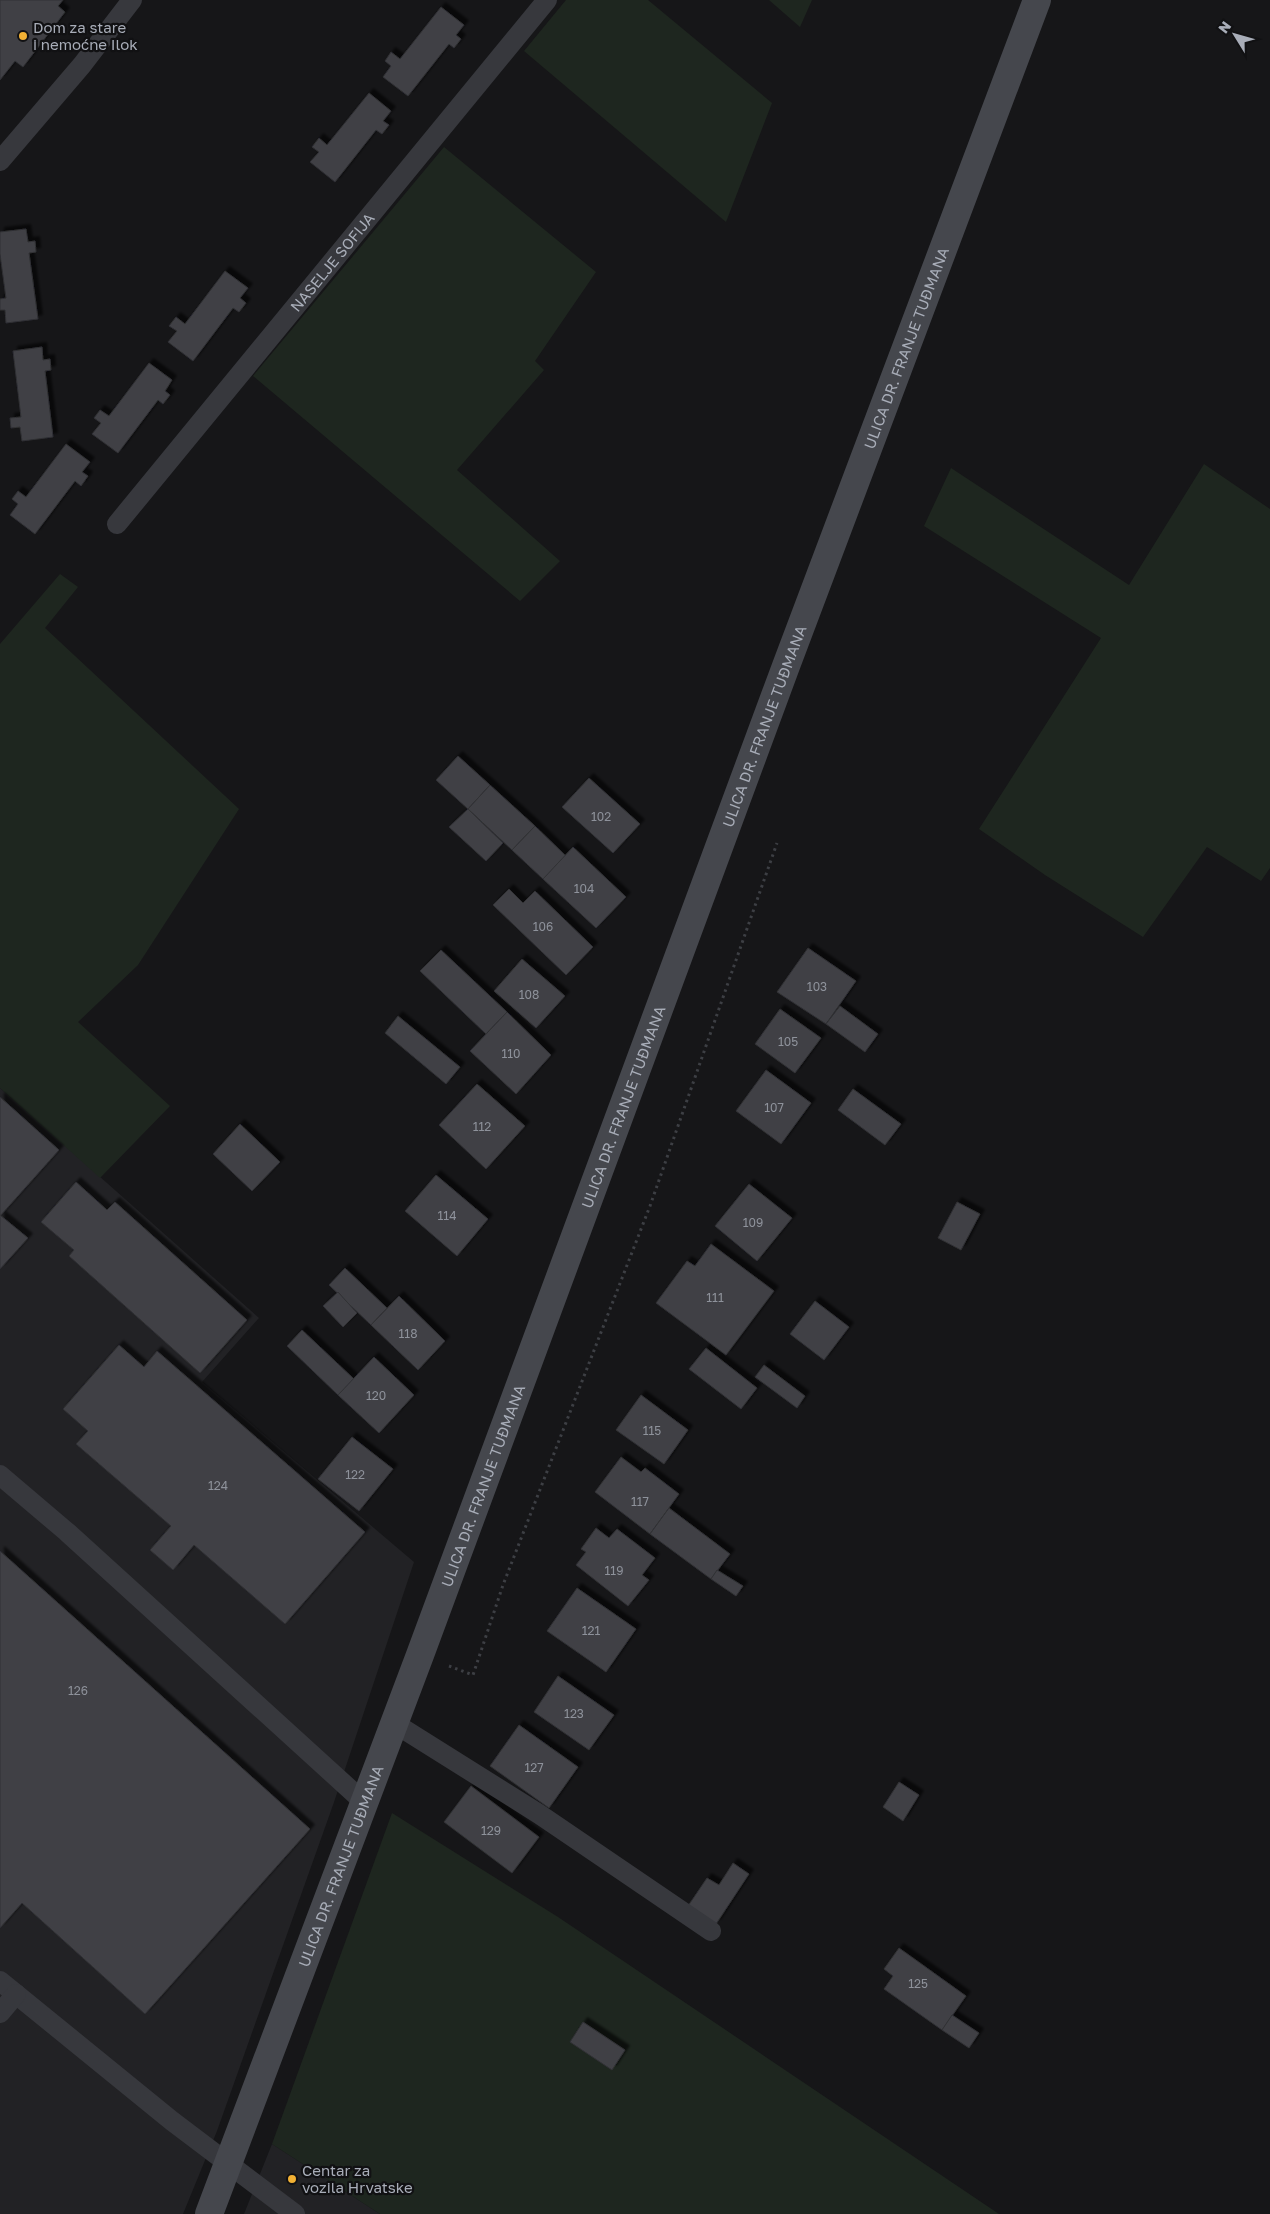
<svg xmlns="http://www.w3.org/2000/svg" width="1270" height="2214" font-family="'Golos Text',sans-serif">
	<defs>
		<filter id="shadow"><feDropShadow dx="4.5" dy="-4.5" stdDeviation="1" flood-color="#0009"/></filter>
	</defs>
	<rect width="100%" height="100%" fill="#161618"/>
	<g fill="#222225">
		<path d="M0,1088l259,230 -57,64 212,180 -81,243 -116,326 -34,83h-183z"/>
		<path d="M272,2144l108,70h-136z"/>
	</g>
	<g fill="#1e261f">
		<path d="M566,0h82l124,103 -46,119 -202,-171z"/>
		<path d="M769,0h43l-12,27z"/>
		<path d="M444,147l152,125 -61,89 9,9 -87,100 103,91 -40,40 -267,-225z"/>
		<path d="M1204,464l66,45v359l-9,13 -54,-34 -64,90 -98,-62 -66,-46 122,-191 -177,-112 27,-58 178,117z"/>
		<path d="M60,574l18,13 -33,41 194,181 -101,156 -60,57 92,84 -70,72 -100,-90v-444z"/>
		<path d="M392,1813l166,104 441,297h-619l-108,-70z"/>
	</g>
	<g fill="#404145" stroke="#303034" filter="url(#shadow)">
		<path d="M0,0h63l-5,6 7,6 -42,55 -8,-6 -15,19z"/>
		<path d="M441,7l23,18 -8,10 5,4 -7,9 -5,-4 -41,52 -25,-19 8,-11 -6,-5 6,-9 9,7z"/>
		<path d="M369,93l22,18 -8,10 6,4 -7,9 -6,-4 -41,52 -25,-20 9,-10 -7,-5 7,-9 8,7z"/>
		<path d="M26,229l2,13 7,-1 1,11 -7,1 9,66 -32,4 -1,-13h-5v-11l6,-1 -6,-44v-22z"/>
		<path d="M225,271l23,17 -8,10 6,5 -7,9 -6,-4 -40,53 -25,-19 9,-11 -8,-5 7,-9 9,7z"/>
		<path d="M42,347l1,13 7,-1 1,11 -6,1 8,66 -31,4 -2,-14 -9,1 -1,-10 11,-1 -8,-66z"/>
		<path d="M149,363l23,17 -7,11 5,4 -7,9 -5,-4 -40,53 -26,-19 9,-11 -7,-5 6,-8 9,6z"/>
		<path d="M66,444l24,18 -8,10 6,4 -7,10 -6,-5 -40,53 -25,-19 8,-11 -6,-5 6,-8 8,6z"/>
		<path d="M458,756l32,29 -22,24 -32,-29z"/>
		<path d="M589,778l51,46 -27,29 -51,-46z"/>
		<path d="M490,785l45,41 -23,24 -44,-41z"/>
		<path d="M468,809l35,34 -17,18 -37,-34z"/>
		<path d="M535,826l31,30 -23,23 -31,-29z"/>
		<path d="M573,847l53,50 -30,31 -53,-49z"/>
		<path d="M509,889l14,14 12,-12 58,56 -27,28 -73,-70z"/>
		<path d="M808,948l48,33 -30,43 -49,-32z"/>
		<path d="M441,950l66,62 -21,22 -66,-63z"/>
		<path d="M522,959l43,37 -29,32 -42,-37z"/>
		<path d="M840,1006l38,28 -13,18 -39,-28z"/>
		<path d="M780,1009l41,29 -26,35 -40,-29z"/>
		<path d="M507,1012l44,43 -35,39 -46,-43z"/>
		<path d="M398,1016l62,51 -14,17 -61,-51z"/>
		<path d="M766,1070l45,33 -30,41 -45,-33z"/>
		<path d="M477,1084l48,42 -39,43 -47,-44z"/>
		<path d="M853,1089l48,35 -16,21 -47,-35z"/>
		<path d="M0,1097l59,53 -59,66z"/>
		<path d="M240,1124l40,38 -28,29 -39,-37z"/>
		<path d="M436,1175l52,44 -31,37 -52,-45z"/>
		<path d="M76,1182l31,28 8,-8 132,118 -47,53 -131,-117 5,-6 -33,-28z"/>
		<path d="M749,1184l43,34 -35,43 -42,-35z"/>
		<path d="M957,1202l23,12 -19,36 -23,-12z"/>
		<path d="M0,1215l28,23 -28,31z"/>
		<path d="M711,1244l63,47 -48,64 -70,-52 31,-42 8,5z"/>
		<path d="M345,1268l42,40 -16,17 -42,-40z"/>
		<path d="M338,1292l19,21 -14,14 -20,-21z"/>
		<path d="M399,1296l46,45 -27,29 -47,-45z"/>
		<path d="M815,1301l34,26 -25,33 -34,-26z"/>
		<path d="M302,1330l52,49 -16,16 -51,-49z"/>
		<path d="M119,1345l25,22 13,-16 208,181 -80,92 -91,-79 -21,25 -23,-20 21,-24 -95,-82 12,-13 -25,-22z"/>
		<path d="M706,1348l51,40 -16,21 -52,-40z"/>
		<path d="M374,1357l40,38 -35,38 -41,-38z"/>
		<path d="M764,1365l41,31 -8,12 -42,-31z"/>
		<path d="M641,1395l47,35 -24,34 -48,-34z"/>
		<path d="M352,1437l41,32 -34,42 -41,-32z"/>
		<path d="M621,1457l20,15 4,-4 34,26 -29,40 -55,-42z"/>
		<path d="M669,1508l61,46 -19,25 -61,-45z"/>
		<path d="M596,1528l13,10 8,-9 38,29 -13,17 7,5 -21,26 -52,-41 10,-13 -5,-3z"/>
		<path d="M0,1551l310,278 -165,185 -123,-111 -22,25z"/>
		<path d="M717,1570l26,16 -7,10 -25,-17z"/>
		<path d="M577,1588l59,41 -30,43 -59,-41z"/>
		<path d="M558,1676l56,39 -25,35 -55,-38z"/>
		<path d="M519,1725l59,42 -29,41 -59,-42z"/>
		<path d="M899,1782l20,13 -16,26 -20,-14z"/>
		<path d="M471,1786l68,51 -27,36 -68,-51z"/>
		<path d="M733,1863l16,11 -33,50 -28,-18 19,-28 12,7z"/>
		<path d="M899,1948l67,48 -24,34 -58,-41 9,-13 -9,-7z"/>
		<path d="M952,2015l27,18 -10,15 -27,-18z"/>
		<path d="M583,2022l42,28 -13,20 -42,-28z"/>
	</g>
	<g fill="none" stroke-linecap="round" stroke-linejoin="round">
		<path stroke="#3d3f44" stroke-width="3" stroke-dasharray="2.5 4" stroke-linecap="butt" d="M449,1666l24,9 30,-90 147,-379 127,-363"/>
		<g stroke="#37383d" stroke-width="20">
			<path d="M0,161l82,-96 50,-65"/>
			<path id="s1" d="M117,524l430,-524"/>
			<path d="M0,1475l67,57 298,271"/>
			<path d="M394,1723l145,91 172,117"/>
			<path d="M0,1981l172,140 123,93"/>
			<path d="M0,2013l16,-19"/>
		</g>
		<path stroke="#45474d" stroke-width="28" id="s2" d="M209,2214l211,-559 366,-989 251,-666"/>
	</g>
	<g fill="#f2b134" stroke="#111113" stroke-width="2">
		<circle cx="23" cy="36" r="5"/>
		<circle cx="292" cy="2179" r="5"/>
	</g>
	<g text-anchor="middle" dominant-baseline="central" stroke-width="4.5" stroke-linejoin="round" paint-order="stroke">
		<g font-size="12" fill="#8e929b">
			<text x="601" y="816">102</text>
			<text x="584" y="888">104</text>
			<text x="543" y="926">106</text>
			<text x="817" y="986">103</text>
			<text x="529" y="994">108</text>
			<text x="788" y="1041">105</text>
			<text x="511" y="1053">110</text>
			<text x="774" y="1107">107</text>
			<text x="482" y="1126">112</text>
			<text x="447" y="1215">114</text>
			<text x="753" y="1222">109</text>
			<text x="715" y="1297">111</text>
			<text x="408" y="1333">118</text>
			<text x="376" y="1395">120</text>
			<text x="652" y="1430">115</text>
			<text x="355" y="1474">122</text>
			<text x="218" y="1485">124</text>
			<text x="640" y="1501">117</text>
			<text x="614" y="1570">119</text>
			<text x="591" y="1630">121</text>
			<text x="78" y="1690">126</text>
			<text x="574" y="1713">123</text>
			<text x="534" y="1767">127</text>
			<text x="491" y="1830">129</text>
			<text x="918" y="1983">125</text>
		</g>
		<g font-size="15" fill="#a8adb8" stroke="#111113" text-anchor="start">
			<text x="33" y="27">Dom za stare<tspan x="33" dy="17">i nemoćne Ilok</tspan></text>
			<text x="302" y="2170">Centar za<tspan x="302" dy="17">vozila Hrvatske</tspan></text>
		</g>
		<g font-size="15" fill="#a8adb8" stroke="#111113">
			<text stroke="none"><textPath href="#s1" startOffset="339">NASELJE SOFIJA</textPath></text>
			<text stroke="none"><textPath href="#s2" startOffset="1992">ULICA DR. FRANJE TUĐMANA</textPath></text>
			<text stroke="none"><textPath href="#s2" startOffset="1588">ULICA DR. FRANJE TUĐMANA</textPath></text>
			<text stroke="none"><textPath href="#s2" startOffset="1182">ULICA DR. FRANJE TUĐMANA</textPath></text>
			<text stroke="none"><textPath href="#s2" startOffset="778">ULICA DR. FRANJE TUĐMANA</textPath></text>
			<text stroke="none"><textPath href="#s2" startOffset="372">ULICA DR. FRANJE TUĐMANA</textPath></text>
		</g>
	</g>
	<g transform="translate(1235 35) rotate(307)" stroke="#111113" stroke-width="4" paint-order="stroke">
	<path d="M0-4L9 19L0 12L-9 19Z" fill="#a8adb8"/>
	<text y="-8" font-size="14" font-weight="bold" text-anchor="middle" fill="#a8adb8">N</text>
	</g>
</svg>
